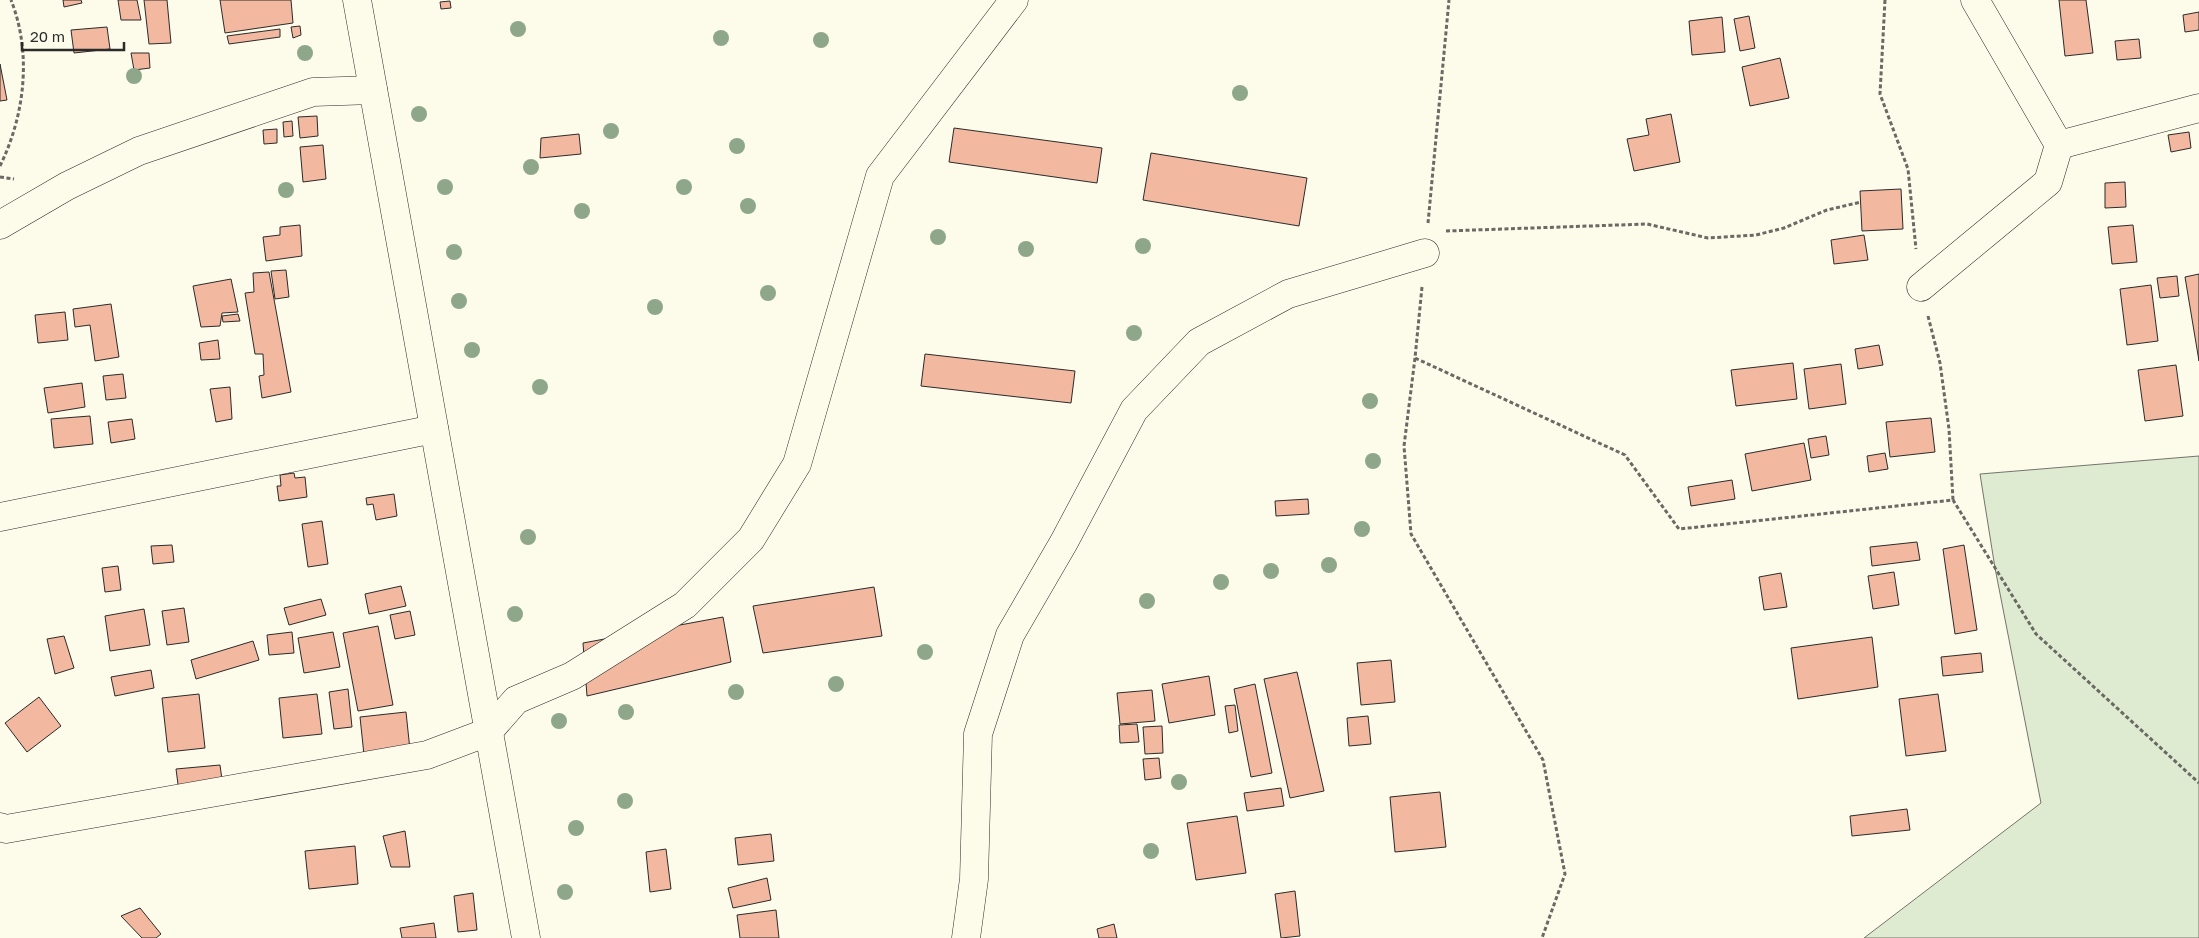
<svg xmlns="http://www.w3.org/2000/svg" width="2199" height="938" font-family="'Golos Text',sans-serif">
	<rect width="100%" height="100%" fill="#fdfbea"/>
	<path fill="#deebd1" stroke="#74746e" d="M2199,456v482h-335l177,-135 -46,-235 -15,-94z"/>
	<g fill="#f2b8a0" stroke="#2b2b2b">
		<path d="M63,0h18l1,3 -18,4z"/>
		<path d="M118,0h19l4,20h-20z"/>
		<path d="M144,0h23l4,43 -22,1z"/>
		<path d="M220,0h71l2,23 -68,10z"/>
		<path d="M2059,0h27l7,53 -28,3z"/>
		<path d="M450,1l1,7 -10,1 -1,-7z"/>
		<path d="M2199,12v18l-14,2 -2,-17z"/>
		<path d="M1749,16l6,32 -15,3 -6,-32z"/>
		<path d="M1722,17l3,35 -33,3 -3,-34z"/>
		<path d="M300,26l1,9 -8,3 -2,-11z"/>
		<path d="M107,27l3,22 -36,4 -3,-23z"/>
		<path d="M280,29v8l-51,7 -2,-8z"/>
		<path d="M2139,39l2,19 -24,2 -2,-19z"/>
		<path d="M131,53h18l1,15 -16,2z"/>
		<path d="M1780,58l9,40 -39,8 -8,-39z"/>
		<path d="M0,64l7,36 -7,1z"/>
		<path d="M1671,114l9,48 -46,9 -7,-32 22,-4 -3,-16z"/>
		<path d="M317,116l1,20 -18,2 -2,-21z"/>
		<path d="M292,121l1,15 -9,1 -1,-15z"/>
		<path d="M954,128l148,20 -5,35 -148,-21z"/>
		<path d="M277,129v14l-13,1 -1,-14z"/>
		<path d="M2189,132l2,16 -20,4 -3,-17z"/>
		<path d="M579,134l2,20 -41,4 1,-20z"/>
		<path d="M323,145l3,34 -23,3 -3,-35z"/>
		<path d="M1151,153l156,25 -8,48 -156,-26z"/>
		<path d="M2125,182l1,25 -21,1v-25z"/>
		<path d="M1901,189l2,40 -41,2 -2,-40z"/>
		<path d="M300,225l2,31 -36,5 -3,-24 17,-2v-8z"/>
		<path d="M2133,225l4,37 -25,2 -4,-37z"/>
		<path d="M1864,235l4,25 -34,4 -3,-24z"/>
		<path d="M286,270l3,27 -14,2 -4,-28z"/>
		<path d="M269,272l22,120 -29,6 -3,-22 5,-1 -1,-21h-8l-10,-61 9,-1 -1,-19z"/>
		<path d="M2199,274v87l-14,-84z"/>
		<path d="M2177,276l2,20 -19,2 -3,-20z"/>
		<path d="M231,279l7,33 -16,1 -2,13 -19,1 -8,-41z"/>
		<path d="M2151,285l7,56 -31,4 -7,-56z"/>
		<path d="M111,304l8,53 -24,4 -5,-36 -15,2 -2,-18z"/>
		<path d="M65,312l3,28 -30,3 -3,-28z"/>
		<path d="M238,314l2,7 -17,1 -1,-6z"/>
		<path d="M218,340l2,19 -19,1 -2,-17z"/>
		<path d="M1879,345l4,20 -25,4 -3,-20z"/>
		<path d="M925,354l150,17 -4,32 -150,-17z"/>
		<path d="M1793,363l4,36 -61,7 -5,-36z"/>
		<path d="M1841,364l5,40 -37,5 -5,-40z"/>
		<path d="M2176,365l7,51 -38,5 -7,-51z"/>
		<path d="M123,374l3,24 -20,2 -3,-24z"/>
		<path d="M82,383l3,24 -37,6 -4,-25z"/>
		<path d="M230,387l2,32 -16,3 -6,-33z"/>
		<path d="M90,416l3,28 -39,4 -3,-29z"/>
		<path d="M1931,418l4,34 -45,5 -4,-35z"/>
		<path d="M132,419l3,20 -24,4 -3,-21z"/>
		<path d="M1826,436l3,19 -18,3 -3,-19z"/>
		<path d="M1804,443l7,37 -59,11 -7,-37z"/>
		<path d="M1885,453l3,16 -19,3 -2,-16z"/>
		<path d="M294,473l1,5 10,-1 2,20 -28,4 -2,-15h4l-1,-11z"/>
		<path d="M1732,480l3,19 -44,7 -3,-19z"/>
		<path d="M394,494l3,22 -21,4 -3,-16 -6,1 -1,-7z"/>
		<path d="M1308,499l1,15 -33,2 -1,-15z"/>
		<path d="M322,521l6,43 -20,3 -6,-43z"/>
		<path d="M1917,542l3,18 -48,6 -2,-19z"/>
		<path d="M172,545l2,17 -21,2 -2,-18z"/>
		<path d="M1964,545l13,85 -22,4 -12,-85z"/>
		<path d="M118,566l3,24 -16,2 -3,-24z"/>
		<path d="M1894,572l5,33 -26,4 -5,-33z"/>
		<path d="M1781,573l6,34 -23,3 -5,-33z"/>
		<path d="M401,586l5,20 -37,8 -4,-20z"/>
		<path d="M874,587l8,49 -119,17 -10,-47z"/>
		<path d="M321,599l5,16 -37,10 -5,-17z"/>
		<path d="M184,608l5,34 -22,3 -5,-34z"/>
		<path d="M144,609l6,36 -40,6 -5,-35z"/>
		<path d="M410,611l5,24 -20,4 -5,-24z"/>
		<path d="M723,617l8,45 -144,34 -4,-53z"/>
		<path d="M378,626l15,79 -35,6 -15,-78z"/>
		<path d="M292,632l2,21 -25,2 -2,-20z"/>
		<path d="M333,632l7,35 -36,6 -6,-35z"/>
		<path d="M64,636l10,32 -19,6 -8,-35z"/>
		<path d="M1872,637l6,50 -80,12 -7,-51z"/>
		<path d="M253,641l6,19 -63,19 -5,-19z"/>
		<path d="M1981,653l2,19 -40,4 -2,-19z"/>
		<path d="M1391,660l4,42 -34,3 -4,-42z"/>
		<path d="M151,670l3,18 -39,8 -4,-19z"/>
		<path d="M1297,672l27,119 -34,7 -26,-119z"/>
		<path d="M1209,676l6,39 -46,8 -7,-39z"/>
		<path d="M1255,684l17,89 -21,4 -17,-88z"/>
		<path d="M348,689l4,38 -18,2 -5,-37z"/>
		<path d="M1152,690l3,31 -35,3 -3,-31z"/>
		<path d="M199,694l6,54 -37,4 -6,-54z"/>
		<path d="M317,694l5,40 -39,4 -4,-40z"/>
		<path d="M1938,694l8,57 -40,5 -7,-57z"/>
		<path d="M39,697l22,29 -34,26 -22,-29z"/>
		<path d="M1235,705l3,26 -9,2 -4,-27z"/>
		<path d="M406,712l4,38 -46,5 -4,-38z"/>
		<path d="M1368,716l3,28 -22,2 -2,-28z"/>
		<path d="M1137,724l2,18 -19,1 -1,-18z"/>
		<path d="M1162,726l1,27 -18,1 -2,-27z"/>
		<path d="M1159,758l2,20 -16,2 -2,-21z"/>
		<path d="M220,765l3,22 -44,5 -3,-23z"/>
		<path d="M1281,788l3,18 -37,5 -3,-18z"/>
		<path d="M1440,792l6,55 -51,5 -5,-55z"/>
		<path d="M1907,809l3,21 -58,6 -2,-20z"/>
		<path d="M1237,816l9,57 -50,7 -9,-57z"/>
		<path d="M405,831l5,36h-19l-8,-31z"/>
		<path d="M771,834l3,27 -36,4 -3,-27z"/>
		<path d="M355,846l3,38 -49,5 -4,-38z"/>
		<path d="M666,849l5,40 -21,3 -4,-40z"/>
		<path d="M767,878l4,22 -38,8 -5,-20z"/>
		<path d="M1295,891l5,45 -19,2 -6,-44z"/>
		<path d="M473,893l4,37 -19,2 -4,-36z"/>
		<path d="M140,908l21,26 -5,4h-14l-21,-22z"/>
		<path d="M776,910l3,28h-39l-3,-23z"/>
		<path d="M434,923l2,15h-34l-2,-10z"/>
		<path d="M1114,924l3,14h-18l-2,-9z"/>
	</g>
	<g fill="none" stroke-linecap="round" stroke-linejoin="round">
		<g stroke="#2b2b2b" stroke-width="29">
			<g id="minor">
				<path d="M357,0l169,938"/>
				<path d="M2059,145l140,-37"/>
				<path d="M0,225l67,-39 72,-35 174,-59 60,-2"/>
				<path d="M1921,287l127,-105 11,-37 -84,-145"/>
				<path d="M0,517l434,-88"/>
				<path d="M0,827l6,2 421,-74 61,-23 28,-32 56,-24 113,-71 66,-66 46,-75 83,-288 134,-176"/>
				<path d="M966,938l8,-59 4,-145 32,-99 54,-93 70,-132 65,-68 89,-48 137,-41"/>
			</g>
		</g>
		<g stroke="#6a6964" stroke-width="3" stroke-dasharray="4 2.5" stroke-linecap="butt">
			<path d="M1885,0l-5,94 28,75 8,80"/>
			<path d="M0,166c25,-51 32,-113 11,-166"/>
			<path d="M0,177l14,2"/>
			<path d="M1428,223l21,-223"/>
			<path d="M1446,231l201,-7 61,14 48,-3 28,-7 43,-18 34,-8"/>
			<path d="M1422,287l-7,71 210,97 54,74 274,-29 83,134 163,149"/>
			<path d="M1928,316l12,47 9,66 4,71"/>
			<path d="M1415,358l-11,88 7,88 132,226 22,114 -23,64"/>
		</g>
		<use href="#minor" stroke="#fdfbea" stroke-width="28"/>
	</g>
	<g fill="#8ea78a">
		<circle cx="518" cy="29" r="8"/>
		<circle cx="721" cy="38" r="8"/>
		<circle cx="821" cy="40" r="8"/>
		<circle cx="305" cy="53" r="8"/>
		<circle cx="134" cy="76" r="8"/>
		<circle cx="1240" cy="93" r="8"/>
		<circle cx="419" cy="114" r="8"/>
		<circle cx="611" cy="131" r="8"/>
		<circle cx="737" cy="146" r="8"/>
		<circle cx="531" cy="167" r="8"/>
		<circle cx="445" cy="187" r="8"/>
		<circle cx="684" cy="187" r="8"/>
		<circle cx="286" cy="190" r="8"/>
		<circle cx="748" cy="206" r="8"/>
		<circle cx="582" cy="211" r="8"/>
		<circle cx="938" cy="237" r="8"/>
		<circle cx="1143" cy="246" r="8"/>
		<circle cx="1026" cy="249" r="8"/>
		<circle cx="454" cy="252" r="8"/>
		<circle cx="768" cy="293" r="8"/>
		<circle cx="459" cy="301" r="8"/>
		<circle cx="655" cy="307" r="8"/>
		<circle cx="1134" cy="333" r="8"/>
		<circle cx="472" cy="350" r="8"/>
		<circle cx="540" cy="387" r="8"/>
		<circle cx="1370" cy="401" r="8"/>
		<circle cx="1373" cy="461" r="8"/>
		<circle cx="1362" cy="529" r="8"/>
		<circle cx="528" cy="537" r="8"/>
		<circle cx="1329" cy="565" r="8"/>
		<circle cx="1271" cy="571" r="8"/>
		<circle cx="1221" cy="582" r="8"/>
		<circle cx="1147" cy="601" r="8"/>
		<circle cx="515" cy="614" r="8"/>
		<circle cx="925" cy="652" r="8"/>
		<circle cx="836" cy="684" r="8"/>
		<circle cx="736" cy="692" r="8"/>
		<circle cx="626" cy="712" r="8"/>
		<circle cx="559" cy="721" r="8"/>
		<circle cx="1179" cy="782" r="8"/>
		<circle cx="625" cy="801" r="8"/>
		<circle cx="576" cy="828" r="8"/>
		<circle cx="1151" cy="851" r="8"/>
		<circle cx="565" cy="892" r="8"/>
	</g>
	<path d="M22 42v8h102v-8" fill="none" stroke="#2b2b2b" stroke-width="2.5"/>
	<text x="30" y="42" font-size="15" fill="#2b2b2b" stroke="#fdfbea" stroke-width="4" paint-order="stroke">20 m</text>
</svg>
